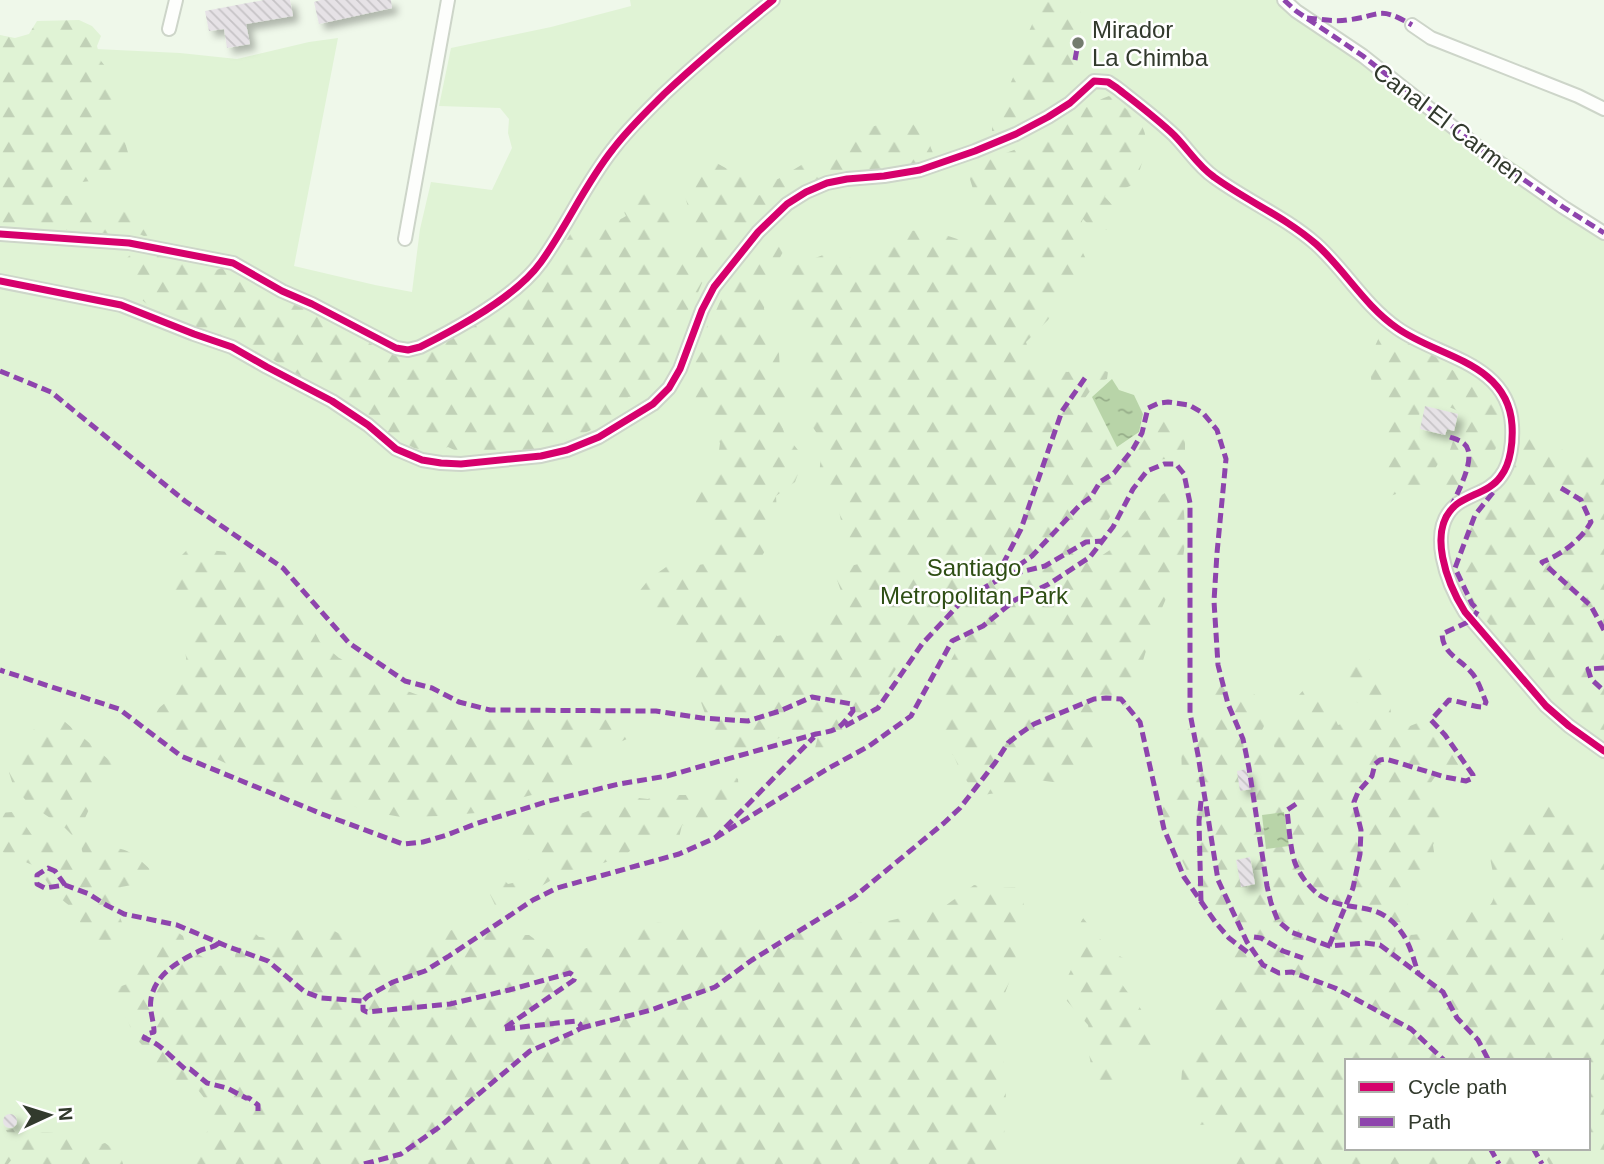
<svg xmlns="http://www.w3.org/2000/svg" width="1604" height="1164" font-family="Helvetica,sans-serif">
	<defs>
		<pattern id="forest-firs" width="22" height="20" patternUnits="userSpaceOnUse" patternTransform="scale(1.75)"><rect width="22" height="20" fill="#e0f3d5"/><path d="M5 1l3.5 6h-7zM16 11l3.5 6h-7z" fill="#c1d1b7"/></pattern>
		<pattern id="water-ripples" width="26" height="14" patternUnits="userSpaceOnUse" patternTransform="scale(1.75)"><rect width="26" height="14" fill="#b8d4a8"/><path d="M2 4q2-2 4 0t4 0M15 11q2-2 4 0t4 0" fill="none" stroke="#96ad89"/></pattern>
		<pattern id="building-back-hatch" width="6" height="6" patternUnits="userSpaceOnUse" patternTransform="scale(1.75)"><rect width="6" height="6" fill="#e6e2e6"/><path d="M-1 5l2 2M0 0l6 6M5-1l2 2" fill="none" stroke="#c6c3c6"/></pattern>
		<filter id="shadow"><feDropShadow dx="6" dy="6" stdDeviation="3.5" flood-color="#0004"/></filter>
	</defs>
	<rect width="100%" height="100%" fill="#eff8ea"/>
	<path fill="#e0f3d5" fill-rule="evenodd" d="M630,0h664l131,95 47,41 52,33 58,46 22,12v937h-1604v-1118l75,2 105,5 57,6 72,-17 29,-4 -44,228 81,19 37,7 8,-63 11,-47 61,8 20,-42 -4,-15 1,-14 -9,-11 -61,-2 12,-58 100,-21 80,-21zM1347,1061h241v87h-241z"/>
	<g fill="url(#forest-firs)">
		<path d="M1049,0h31l2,30 -6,36 -11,16 -14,19 -41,29 -18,1v-14l12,-19 11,-25 6,-24 14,-31z"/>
		<path d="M79,20l13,6 9,10 -4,10 4,15 9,11 10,27 -6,14 -6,5 1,12 15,9 5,17 -15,11 -5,9 -8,4 -19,2 -13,-5 -11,1 -6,10 8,8 22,-1 9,17 9,-3 8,4 11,-4 7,-6c15,7 20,8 21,25l7,2 -1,5 -9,1 -5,-2 -13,2 -53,-6 -73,-4v-191l15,3 14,-4 8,-13z"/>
		<path d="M1109,96c44,31 43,39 26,88l-17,7 -12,-2 -1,8 10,11 4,18 -10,4 -16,-1 -10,-10 -8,18 10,20 2,16 -14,12 -15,18 -10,17 -22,22 6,20 35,10 28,-4 13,4 -1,7 -11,4 -11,15 32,54 26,-17 6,-15 9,-3 20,1 7,12v21l-8,8c-12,0 -22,-1 -32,6 -18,13 -29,42 -40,61 -4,8 -12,14 -18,21l11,11 12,-8 44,-50 17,-11 12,7c1,18 4,48 -1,65 -3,14 -12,27 -17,40 -13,31 -27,66 -29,99l-13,6 -10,-7 -16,22 -5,37 -25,26 -36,-5 -18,8 -17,6 -19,3 -17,-25 -6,-15 -17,-14 4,-18v-25l2,-24 13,-24 -7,-12 -18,-6 -23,18 -60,90 -14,14 -15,3 -4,-10 5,-19 -7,-1 -70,21 -17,-2 -13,-11 -22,-62 -1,-24 -30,-38 -22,-19 11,-14 20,-14 18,2 23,-4 1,-26 -14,-25 -3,-28 24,-26 2,-15 -15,-22 -14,-31 1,-27 9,-26 14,-24 11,-25 15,-19 16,-15 19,-23 13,-10 4,13 -15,27 -11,27 -3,21 9,23 6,22 1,15 11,32 -11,18 4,13 20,26 -9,24 -19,14 1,17 -7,28 -19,36 -2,23 21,23 7,13 26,-5 28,-22 11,-15 -6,-17 14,-11 17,-4 -22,-22 -6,-29 -20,-33 3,-37 -12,-18 -4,-33 4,-25 -2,-27 -20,-23 -2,-22 8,-27 37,-14 20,6 24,4 2,-16c6,-4 13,-10 20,-12 20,-8 44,-1 63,6l14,-6 11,-18 -1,-18 -11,-9 -4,-13c16,-21 44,-23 66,-35 25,-14 46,-35 74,-45z"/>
		<path d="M910,120l19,23 6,15 -31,10 -54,2 -52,17 -16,12 -26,23 -33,35 -21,26 -8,19 -11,15 -10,20 1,12 -4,17 -14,20 -13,9 -15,2 -2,12 -37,22 -43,16 -40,7 -41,1 -17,-8 -14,5 -20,-4 -22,-12 -15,-15 -60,-46 -17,1 -38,-23 -26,-11 -40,-13 -45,-21 -10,-9 -4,-14 -11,-6 -5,-15 11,-11h19l22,4 22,6 13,10 14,-5 27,11 34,20 27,10 29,19 44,22 19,6 13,-1 21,-8 69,-38 40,-36 28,-43c9,-1 15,-3 24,-6 11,-4 19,-1 29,-8l-5,-10 7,-9 21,-5 16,14 10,11 -3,14 -11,9 20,5 13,13 2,-26 -10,-32 -2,-19 13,-11 16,-9 36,20 1,15 12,-1 5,-14 11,-2 30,-18 26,-12 30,-20 24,-7z"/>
		<path d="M1381,333c27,5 54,21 74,39 15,1 22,4 31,16 20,27 19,54 -2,79 -11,13 -23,23 -39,28l-6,-3 7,-11 2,-7 -11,1 10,-16 11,-33 7,-3c-5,-19 -25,-17 -42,-20l-3,7 -3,21 9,4 20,4c2,11 -14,37 -23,45 -7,5 -24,9 -33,12l-6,-33 3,-28 -4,-20 -9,-17 -3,-20v-23z"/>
		<path d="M1521,436l48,16 35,4v282l-52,-40 -80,-94 -17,-36 20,-53 19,-25 18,-18z"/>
		<path d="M189,548l49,5 27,17 15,18 20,16 20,38 19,16 24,10 26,19 21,5 29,11 4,9c19,2 40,6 59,7 39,0 96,-7 130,7l-5,13 -23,10 -35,9 5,9 -3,18 -47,12 -48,16 -37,3 -38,1 -29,-5 -123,-38 -67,-31 -22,-17 -6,-14 22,-18 12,-21 -3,-23 12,-23 -5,-17 -17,-16 -5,-27z"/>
		<path d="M1359,655l20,9 9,21 2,22 3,16 12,5 15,-6 21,15 23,37 -25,-3 -9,13 13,38 -10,23 2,14 -24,35 -9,26 -9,41 9,12 15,10 6,-19 -13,-12 -1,-17c25,-2 27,-1 41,-22 11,-1 24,0 34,-4 19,-6 7,-42 5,-57l10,-12 30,-20 -1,-15 16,-6 16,13 -11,14 10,8c4,-6 9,-13 17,-13 12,0 25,14 28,25 0,9 0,20 0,29l-3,2 3,8v12l-5,3 -11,-2 -12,-15 -14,-4 -5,10 4,21 -1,16 3,15 11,8 9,-12 21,-6v83l-9,7 9,18v44h-3l-3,14 6,4v62l-4,-4 -12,-21v-77h-241v87h171l11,16h-296l-1,-19 -11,-21 -25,1 -9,-16 -6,-25 2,-27 11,-16 18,-14 -1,-25 13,-24 8,-3 -5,-47 -14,-17 -11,-19 -15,-21 -20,-43 -8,-25 20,6 -6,-16 9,-12 -1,-43 15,-19 16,1c0,-17 -1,-34 13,-46 18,11 30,19 44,35 -4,18 -7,29 -26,33l2,15 12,-7 8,10 11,-5 -3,-14 4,-23 8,2 4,-8 14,-10 -4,-7 9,-10c15,10 23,24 30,40l13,-4 17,-2v-8l-23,-18 -1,-23z"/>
		<path d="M57,715l59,51 -2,13c-16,9 -21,23 -29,39l19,28c25,3 27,6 46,23l-13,15 -16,3 -7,11 9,28 -10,13 -10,7 -11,-3 -10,-15 -5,-16 -22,-18 -18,-27 -37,-16v-38l12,-1 11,10 13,19 8,-5c16,3 21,6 26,22h14l-4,-15 -15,-15 -37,-25 -15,-18 -6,-19c12,-23 25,-40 50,-51z"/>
		<path d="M730,773l8,6 2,27 -38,26 -20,-7 -3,13 -18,-4 -3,12 -16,-5 -18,15 -74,25 -38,22 -17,2 -9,-19 4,-9 12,1 6,6 31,-7v-12l-11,-6 -8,-19 7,-17 18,-3 12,5 7,-11 19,-1 15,-6 10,5 16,-6 5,-9 19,2 16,-8 8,4h16l9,-9 10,7z"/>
		<path d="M974,885l18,3 23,-1 9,17 -9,27 1,33 -20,53 7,32 3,41 -2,48 -11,26h-808c15,-14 25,-35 29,-54 -9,-10 -16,-22 -26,-30l-14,4 -13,-7 -11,-16v-7l-17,-19 -6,-17 -15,-9 -1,-19 16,-6 5,-11 17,-23 13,-5 -5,-9 3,-6 12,-2 11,8 3,10 30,20 11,-1 8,-6 1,-19 9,-16 14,13 21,2 13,-8 32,-5 26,14 22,20 13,5 17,-8 15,-13 48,-20 41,11h22l19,14 27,2 43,-11 35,-18 85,9 29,-6 65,6 25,-8 31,-2 35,-8 22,-7z"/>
		<path d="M1083,918l26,32 14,8 -6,10c3,22 15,25 25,43 6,11 7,21 15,31l-2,16 -9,9 -22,-19 -7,9 4,12 2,14 -5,6 -19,-7 -7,-12 -3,-16 1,-20 -2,-9 -21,-24 -7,-11c6,-10 12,-21 16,-32 5,-17 -4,-24 7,-40z"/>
		<path d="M25,1127c4,1 7,3 11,4 6,2 12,0 18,2 15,5 35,16 51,10 9,6 16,11 18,21h-97l-12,-7 -6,7h-8v-18h11l-2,-10 -3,-6z"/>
		<path d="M1558,1148l8,3 15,13h-32l-3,-6z"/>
	</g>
	<g fill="url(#water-ripples)">
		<path d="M1112,379l7,11 15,5 9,19 -4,18 -22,15 -25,-50z"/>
		<path d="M1284,812l5,34 -23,3 -4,-34z"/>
	</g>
	<g fill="url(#building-back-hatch)" filter="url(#shadow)">
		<path d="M264,0h26l3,16 -47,8 4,20 -23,4 -3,-19 -15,2 -4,-20z"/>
		<path d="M321,0h70l1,8 -73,16 -5,-22z"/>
		<path d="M1425,406l33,8 -4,17 -7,-2 -2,6 -25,-6z"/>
		<path d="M1247,769l4,20 -11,2 -3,-20z"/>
		<path d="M1250,857l5,27 -14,3 -5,-27z"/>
		<circle cx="10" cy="1121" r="7"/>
	</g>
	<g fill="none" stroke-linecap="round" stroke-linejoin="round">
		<g stroke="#cdd5c9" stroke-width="16">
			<g id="street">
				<path d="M1284,0l12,11 67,45 124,98 76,53 41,26"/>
				<path d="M1412,25l19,13 147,58 26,13"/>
				<path d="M169,29l7,-29"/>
				<path d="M0,234l129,9 104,20 49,28 30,13 84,44 12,2 12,-3c38,-19 96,-50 121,-85 26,-36 44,-78 72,-113 15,-20 33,-37 51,-55 35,-33 71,-63 109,-94"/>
				<path d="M405,239l43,-239"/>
				<path d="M0,281l121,24 73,29 38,13 35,20 65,34 36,24 28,24 26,11 19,3 20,1 80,-8 26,-6 32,-13 54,-33 16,-16 11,-19 22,-59 12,-23 44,-55 29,-28 19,-12 21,-9 20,-4 37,-3 36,-6 55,-19 41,-17 32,-17 22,-14 24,-22 14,1 9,6c19,15 39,30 57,47 14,14 24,31 40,42 33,24 71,40 102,67 29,26 48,61 81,84 40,29 111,34 115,97 1,16 -1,38 -11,51 -10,15 -30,18 -44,28 -32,25 -9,81 8,108l81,94 23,20 35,25"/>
			</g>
		</g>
		<use href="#street" stroke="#fdfefc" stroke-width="12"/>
		<g stroke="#8e44ad" stroke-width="5" stroke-dasharray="10 5" stroke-linecap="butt">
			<path d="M1284,0l12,11 67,45 124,98 76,53 41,26"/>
			<path d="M1307,18c13,1 27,4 40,2 34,-4 31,-15 65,5"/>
			<path d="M1075,60l3,-17"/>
			<path d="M0,371l51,21 134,109 98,67 66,75 56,38 27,7 27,14 31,8 166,1 46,7 46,3 32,-10 32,-14 40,7 1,7c-14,18 -14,19 -37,23l-149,42 -48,8 -70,17 -74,23 -28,11 -24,7 -20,2 -81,-30 -141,-58 -62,-47 -119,-39"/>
			<path d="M1085,378l-23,33 -41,118 -17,33v14l41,-10 41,-24 17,-1"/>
			<path d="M1450,437c8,3 16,5 18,13 5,14 -11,44 -17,57"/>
			<path d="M1561,488l20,12 10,22c-10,18 -30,33 -49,40l49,44 13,24"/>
			<path d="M1604,668l-16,1 3,10 13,12"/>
			<path d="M845,726l33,-18 44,-64 42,-45 34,-19 34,-24 48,-51 11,-8 9,-15 14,-9 19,-24 9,-16 6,-25 11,-5 9,-1 21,3 14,8 14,17 9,29 -9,94 -3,48 4,64 10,39 15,35 6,29 18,118 4,17 7,18 13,11 38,14 36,-3 15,2 63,47 14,26 21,22 11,21"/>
			<path d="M1201,801l-2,20 2,81"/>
			<path d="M1296,804l-9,6c2,17 3,37 8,53 5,13 18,30 31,36 28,14 54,1 76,34 8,11 12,27 16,40"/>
			<path d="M715,838l114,-70 40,-22 42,-30 41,-75 31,-15 32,-26 34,-16 41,-27 23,-30 20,-38 14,-18 17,-7h12l8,10 6,29v210l8,42 20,125 29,62 16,23 16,8 13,-1 43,16 76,41 34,32"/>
			<path d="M65,885l-10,-14 -7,-3 -11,7v9l8,4 20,-3 24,9 17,11 18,9 53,11 52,22 39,14 37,31 16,6 42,3"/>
			<path d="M1254,937l7,1 22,13 20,7"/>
			<path d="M219,943c-7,6 -12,4 -20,8 -20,10 -44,23 -48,48 -2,11 3,22 3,33l-8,2 -2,4c16,5 28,20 41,31h5l17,14 20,5 19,10h3l9,7v6"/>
			<path d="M1329,946l24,-58 7,-34 1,-24 -7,-28 4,-10 14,-16 3,-12 5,-4 6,-1 59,18 21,4 7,-3v-3l-28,-40 -14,-15 18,-20c10,1 28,8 35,7l2,-5c-4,-9 -8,-23 -15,-30 -12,-14 -28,-18 -29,-38l30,-14 6,-10 -6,-6 -17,-36 20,-53 20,-25 -1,-3"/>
			<path d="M581,1028l70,-18 64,-23 37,-27 102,-63 90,-74 16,-15 35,-45 13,-20 10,-8 16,-11 60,-25 12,-1 15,1 19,23 24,107 20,48 32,46 13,15 22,17"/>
			<path d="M1490,1148l9,16"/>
			<path d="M1533,1148l9,16"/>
			<path d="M364,1164l37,-10 37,-26 92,-77 44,-19 7,-4 -1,-4 -4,-3 -73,8 71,-49 1,-3 -5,-4 -61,17 -59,14 -83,8 -4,-2v-9l5,-5 25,-14 32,-11 24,-15 84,-56 24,-12 122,-34 36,-16 99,-101"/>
		</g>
		<g stroke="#fff" stroke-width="11">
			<g id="cycleway">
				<path d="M0,234l129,9 104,20 49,28 30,13 84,44 12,2 12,-3c38,-19 96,-50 121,-85 26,-36 44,-78 72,-113 15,-20 33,-37 51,-55 35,-33 71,-63 109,-94"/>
				<path d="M0,281l121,24 73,29 38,13 35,20 65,34 36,24 28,24 26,11 19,3 20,1 80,-8 26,-6 32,-13 54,-33 16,-16 11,-19 22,-59 12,-23 44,-55 29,-28 19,-12 21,-9 20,-4 37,-3 36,-6 55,-19 41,-17 32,-17 22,-14 24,-22 14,1 9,6c19,15 39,30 57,47 14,14 24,31 40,42 33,24 71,40 102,67 29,26 48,61 81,84 40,29 111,34 115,97 1,16 -1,38 -11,51 -10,15 -30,18 -44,28 -32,25 -9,81 8,108l81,94 23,20 35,25"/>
			</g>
		</g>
		<use href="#cycleway" stroke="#d6006c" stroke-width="7"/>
	</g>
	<circle fill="#747c6f" stroke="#fff" stroke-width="2.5" cx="1078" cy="43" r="7"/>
	<g text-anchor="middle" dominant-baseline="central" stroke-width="5" stroke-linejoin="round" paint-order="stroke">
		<g font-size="24" fill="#323a2d" stroke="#fff" text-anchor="start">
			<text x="1092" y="29">Mirador<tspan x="1092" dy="28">La Chimba</tspan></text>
		</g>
		<g font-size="24" fill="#323a2d" stroke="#fff">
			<text transform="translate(1449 123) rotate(37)">Canal El Carmen</text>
		</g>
		<g font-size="24" fill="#2e4e14" stroke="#fff">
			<text x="974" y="567">Santiago<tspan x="974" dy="28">Metropolitan Park</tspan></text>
		</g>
	</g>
	<rect x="1345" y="1059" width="245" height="91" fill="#ffffff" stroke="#adb0ab" stroke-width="2"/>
	<rect x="1359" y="1082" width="35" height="10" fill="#d6006c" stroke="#adb0ab" stroke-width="2"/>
	<text x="1408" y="1094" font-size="21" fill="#323a2d">Cycle path</text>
	<rect x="1359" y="1117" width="35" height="10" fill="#8e44ad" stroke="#adb0ab" stroke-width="2"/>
	<text x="1408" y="1129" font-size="21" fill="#323a2d">Path</text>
	<g transform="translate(49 1115) rotate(86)" stroke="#ffffff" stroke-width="5" paint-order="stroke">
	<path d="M0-5L12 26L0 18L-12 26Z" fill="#323a2d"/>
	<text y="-10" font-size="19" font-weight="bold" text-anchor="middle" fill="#323a2d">N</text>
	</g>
</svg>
